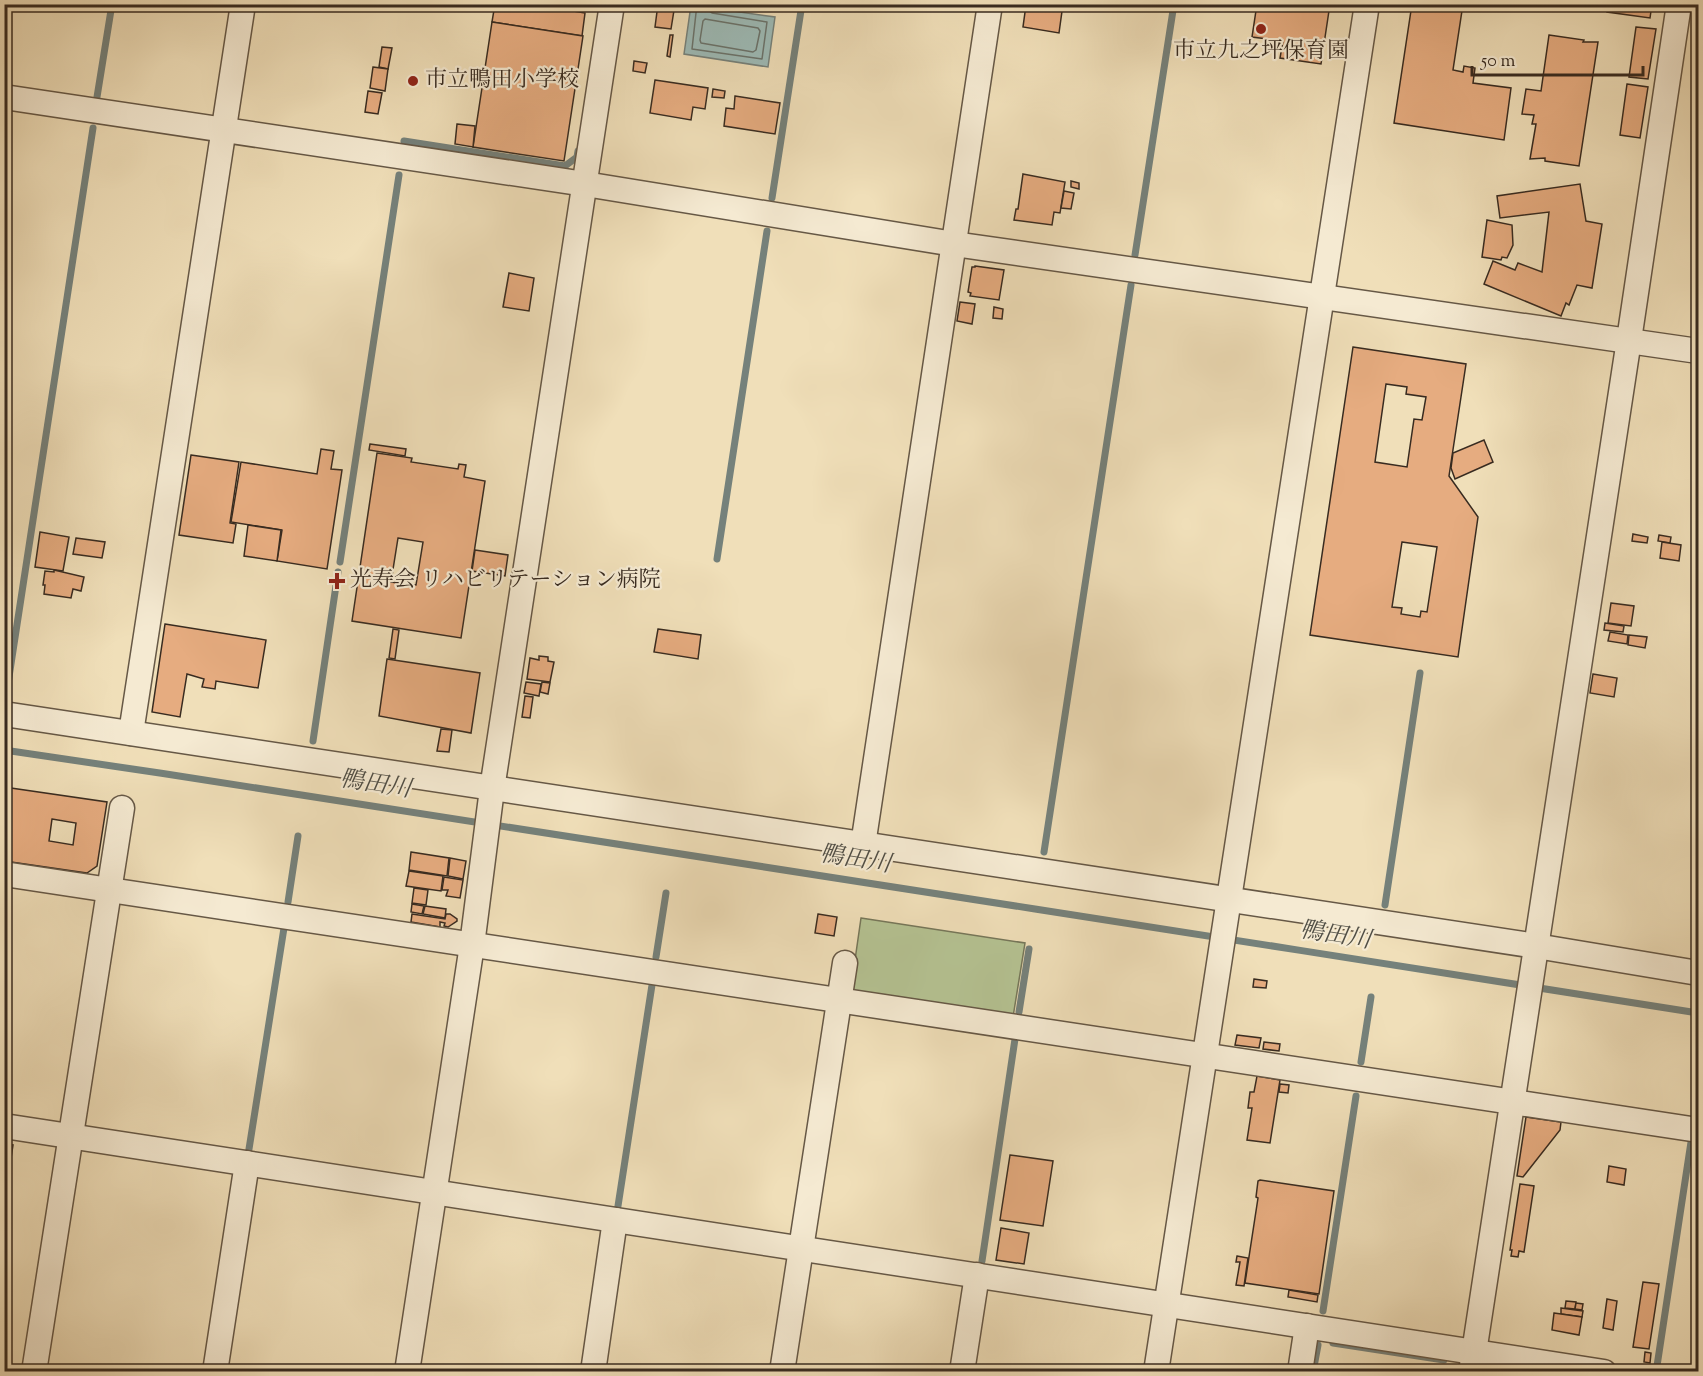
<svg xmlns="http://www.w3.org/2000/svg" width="1703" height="1376" font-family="'Sorts Mill Goudy','Noto Serif JP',serif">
	<rect width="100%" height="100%" fill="#f0dfb9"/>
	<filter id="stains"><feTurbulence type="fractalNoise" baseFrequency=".00333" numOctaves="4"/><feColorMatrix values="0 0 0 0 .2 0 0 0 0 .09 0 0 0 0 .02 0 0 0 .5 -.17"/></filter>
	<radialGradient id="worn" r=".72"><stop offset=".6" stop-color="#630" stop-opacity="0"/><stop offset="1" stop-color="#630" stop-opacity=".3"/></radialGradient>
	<path fill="#b5c393" stroke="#76775a" stroke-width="1.5" d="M861,918l164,25 -12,74 -157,-23 -5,-6z"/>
	<path fill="#9dbbb7" stroke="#75817b" stroke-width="1.5" d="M691,5l84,12 -7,50 -84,-13z"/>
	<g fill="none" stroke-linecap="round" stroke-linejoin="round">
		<g stroke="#6a736c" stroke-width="1.5">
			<path d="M697,4l-5,45 70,10 5,-37 -55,-9 -4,-3 -1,-6"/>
			<path d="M705,19l53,9 2,3 -4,19 -3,2 -52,-9 -1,-3 3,-19z"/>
		</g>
		<g stroke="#75817b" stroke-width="7">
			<path d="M97,97l15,-93"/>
			<path d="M404,141l161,25 12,-9 1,-6"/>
			<path d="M772,198l30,-194"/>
			<path d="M1135,255l39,-251"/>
			<path d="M717,559l50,-328"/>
			<path d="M340,562l59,-387"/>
			<path d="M7,690l86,-562"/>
			<path d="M313,741l25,-169"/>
			<path d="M4,750c344,50 687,106 1031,159 221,35 442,68 663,104"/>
			<path d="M1044,852l87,-567"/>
			<path d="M288,902l10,-66"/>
			<path d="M1385,905l35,-232"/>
			<path d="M656,957l10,-64"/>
			<path d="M1019,1012l10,-63"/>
			<path d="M1361,1062l10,-65"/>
			<path d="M1695,1116l3,-23"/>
			<path d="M249,1149l35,-221"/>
			<path d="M618,1206l34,-221"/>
			<path d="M982,1261l33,-222"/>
			<path d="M1323,1311l33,-215"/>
			<path d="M1333,1343l111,17"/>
			<path d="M1657,1366l34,-224"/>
			<path d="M1489,1367l33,5"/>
			<path d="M1313,1372l5,-27"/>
		</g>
	</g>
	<g fill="#e6ac80" stroke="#382b20" stroke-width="1.5" fill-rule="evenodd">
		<path d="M495,4h37l53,9 -3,23 -90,-14z"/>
		<path d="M658,4h17l-4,25 -16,-2z"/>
		<path d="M1024,4h39l-4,29 -36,-6 3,-22z"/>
		<path d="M1257,4h73l-9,60 -41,-6 3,-17 -31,-4z"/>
		<path d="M1412,4h51l-10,66 10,2 1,-6 11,2 -2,15 38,5 -7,52 -110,-17z"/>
		<path d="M1608,4h44l-2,14 -43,-6z"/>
		<path d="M492,22l91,14 -19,125 -91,-14z"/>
		<path d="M1636,27l20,2 -8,50 -19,-2z"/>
		<path d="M670,35h3l-3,22 -3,-1z"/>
		<path d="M1549,35l35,5 -1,2h15l-19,124 -34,-5v-3l-15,1 6,-35h-4l2,-9 -12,-1 4,-25 15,2z"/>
		<path d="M382,47l10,1 -4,21 -9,-2z"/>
		<path d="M634,61l13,2 -2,10 -12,-2z"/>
		<path d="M373,67l15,2 -3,22 -15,-3z"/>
		<path d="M655,80l53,8 -3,21 -12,-2 -2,13 -41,-7z"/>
		<path d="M1627,84l21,3 -8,51 -20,-3z"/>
		<path d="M713,89l12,2 -1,7 -12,-1z"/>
		<path d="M368,91l14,2 -4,21 -13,-2z"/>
		<path d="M735,96l45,7 -5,31 -51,-8 2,-18 8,1z"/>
		<path d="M457,124l18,2 -2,21 -18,-3z"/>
		<path d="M1023,174l42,8 -5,31 -6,-1 -2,13 -38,-5 2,-11h2z"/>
		<path d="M1071,181l8,2v6l-8,-2z"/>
		<path d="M1580,184l6,37 16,3 -10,64 -15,-3 -8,20 -3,-2 -5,13 -77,-32 9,-23 22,9 3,-7 24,9 7,-60 -49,6 -3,-22z"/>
		<path d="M1064,191l10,2 -3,16 -10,-1z"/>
		<path d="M1487,220l25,5 1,20 -6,13 -5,-1 -1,3 -19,-3z"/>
		<path d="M975,266l29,4 -5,30 -29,-4 1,-3 -3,-1 4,-25h3z"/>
		<path d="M509,273l25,5 -5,33 -26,-4z"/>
		<path d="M960,302l15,2 -3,20 -15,-3z"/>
		<path d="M994,307l9,2 -1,10 -9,-1z"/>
		<path d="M1353,347l113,17 -17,112 29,41 -20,140 -148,-22zM1386,384l21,3 -1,7 20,3 -4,23 -8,-1 -7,48 -32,-5zM1402,542l35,5 -10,65 -6,-1 -1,6 -19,-3 1,-6 -10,-1z"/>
		<path d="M1484,440l9,22 -38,17 -4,-11 2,-15z"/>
		<path d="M370,444l36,5 -1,7 -36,-6z"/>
		<path d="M321,449l13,2 -3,18 11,1 -15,99 -50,-8 5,-31 -51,-8 10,-60 76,12z"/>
		<path d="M377,453l35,5 -1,4 47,7 1,-5 7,1 -2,12 21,4 -24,157 -109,-17zM398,538l25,4 -7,43 -25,-3z"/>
		<path d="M191,455l48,7 -9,61 6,1 -3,19 -54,-8z"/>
		<path d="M248,525l33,5 -4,31 -33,-5z"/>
		<path d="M40,532l29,5 -6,34 -28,-4z"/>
		<path d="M1633,534l15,3 -1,6 -15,-2z"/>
		<path d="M1659,535l12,2 -1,6 -12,-2z"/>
		<path d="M76,538l29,4 -3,16 -29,-4z"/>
		<path d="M1662,542l19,3 -2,16 -19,-3z"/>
		<path d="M475,550l33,5 -3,21 -33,-5z"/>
		<path d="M54,570l30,7 -3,14 -8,-2 -2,9 -27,-4 1,-9h-2l2,-14 9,1z"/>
		<path d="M1611,603l23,3 -3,20 -23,-3z"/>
		<path d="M1605,623l19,3 -1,6 -19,-2z"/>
		<path d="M165,624l101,16 -8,48 -42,-7 -1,8 -13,-2 2,-8 -17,-5 -7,43 -28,-5z"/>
		<path d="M393,629l6,1 -4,29 -6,-1z"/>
		<path d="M658,629l43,6 -3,24 -44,-7z"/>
		<path d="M1610,632l18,3 -1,9 -19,-3z"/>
		<path d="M1629,635l18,2 -2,11 -17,-3z"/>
		<path d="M539,656l9,1v4l6,1 -4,20 -23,-3 3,-21 9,2z"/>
		<path d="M387,659l93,14 -9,60 -92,-17z"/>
		<path d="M1593,674l24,4 -3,19 -24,-4z"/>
		<path d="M526,682l15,2 -2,12 -15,-3z"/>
		<path d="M542,682l8,1 -2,11 -8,-2z"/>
		<path d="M525,696l8,1 -3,21 -8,-1z"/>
		<path d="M441,729l11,1 -3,22 -12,-1z"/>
		<path d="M4,787l103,15 -10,64 -10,7 -83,-12zM52,819l24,4 -3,22 -24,-4z"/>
		<path d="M411,852l38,6 -2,18 -38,-6z"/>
		<path d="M450,858l16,3 -3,18 -15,-3z"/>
		<path d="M409,871l34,5 -2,15 -35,-5z"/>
		<path d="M444,877l19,3 -3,18 -14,-2 2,-6h-6z"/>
		<path d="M414,888l14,2 -2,15 -14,-2z"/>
		<path d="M412,904l12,2 -2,8 -11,-2z"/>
		<path d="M425,906l21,3 -1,9 -22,-4z"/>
		<path d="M412,914l33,5 1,-5h4l7,5v2l-9,6 -4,-1 1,-3 -5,-1v5l-29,-5z"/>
		<path d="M818,914l19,3 -3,19 -19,-3z"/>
		<path d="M1254,979l13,2 -1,7 -13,-1z"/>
		<path d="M1237,1035l24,3 -2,10 -24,-3z"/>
		<path d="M1264,1042l16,2 -1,7 -16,-2z"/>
		<path d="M1257,1076l23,4 -10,63 -23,-3 5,-32h-4l2,-16h4z"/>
		<path d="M1280,1084l9,1 -1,8 -9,-1z"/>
		<path d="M1526,1117l35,5 -1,8 -37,47 -6,-1z"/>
		<path d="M4,1144l9,1 -3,20 -6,-1z"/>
		<path d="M1010,1155l43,6 -10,65 -43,-6z"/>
		<path d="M1609,1166l17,3 -2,16 -17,-3z"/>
		<path d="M1260,1180l74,11 -15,103 -74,-11 13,-85 -2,-1 2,-16z"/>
		<path d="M1520,1184l14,2 -10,66 -5,-1 -1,6 -7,-1 1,-6h-2z"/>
		<path d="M1001,1228l28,5 -5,31 -28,-4z"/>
		<path d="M1237,1256l11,2 -4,28 -8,-1 4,-23h-4z"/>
		<path d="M1643,1282l16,2 -10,65 -16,-2z"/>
		<path d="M1289,1290l29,5 -1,7 -29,-5z"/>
		<path d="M1607,1299l10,2 -4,29 -10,-2z"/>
		<path d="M1566,1301l10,1 -1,7 -10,-1z"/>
		<path d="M1576,1303l7,1 -1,6 -7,-1z"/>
		<path d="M1561,1308l22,3 -1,6 -21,-3z"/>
		<path d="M1554,1313l28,4 -3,18 -27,-5z"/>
		<path d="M1645,1352l6,1 -1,10 -6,-1z"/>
	</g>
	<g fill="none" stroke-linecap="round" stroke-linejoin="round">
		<g stroke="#665846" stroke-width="27">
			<g id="minor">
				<path d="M4,97l581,87 369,60 744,107"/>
				<path d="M4,714l1532,232 162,27"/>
				<path d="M131,733l112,-729"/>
				<path d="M863,845l127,-841"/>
				<path d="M4,874l1694,256"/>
				<path d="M4,1126l1600,246"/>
				<path d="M34,1372l88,-564"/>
				<path d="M215,1372l32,-209"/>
				<path d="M407,1372l65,-427 20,-156 120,-785"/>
				<path d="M593,1372l22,-152"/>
				<path d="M782,1372l63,-409"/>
				<path d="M962,1372l15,-97"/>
				<path d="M1156,1372l211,-1368"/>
				<path d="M1300,1372l7,-46"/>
				<path d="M1471,1372l158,-1032 50,-336"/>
			</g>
		</g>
		<use href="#minor" stroke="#f5ead2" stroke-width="24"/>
	</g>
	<g fill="#8f2418" stroke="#f5ead2" stroke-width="2">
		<circle cx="1261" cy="29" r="6"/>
		<circle cx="413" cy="81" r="6"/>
		<path d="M334 572h6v6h6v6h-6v6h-6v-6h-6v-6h6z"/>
	</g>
	<g text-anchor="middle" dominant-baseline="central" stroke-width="4.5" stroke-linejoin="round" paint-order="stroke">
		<g font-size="22" fill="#382b20" stroke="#f5ead2" text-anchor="start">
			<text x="1261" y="52" text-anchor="middle">市立九之坪保育園</text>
			<text x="425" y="81">市立鴨田小学校</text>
			<text x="350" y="581">光寿会 リハビリテーション病院</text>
		</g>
		<g font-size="24" font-style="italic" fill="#514f46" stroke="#f5ead2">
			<text transform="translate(375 785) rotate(9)">鴨田川</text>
			<text transform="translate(855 860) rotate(9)">鴨田川</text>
			<text transform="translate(1335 936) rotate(9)">鴨田川</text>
		</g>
	</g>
	<rect width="1703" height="1376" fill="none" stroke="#f0dfb9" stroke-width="24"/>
	<rect x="6" y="6" width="1691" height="1364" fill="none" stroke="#382b20" stroke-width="3"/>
	<rect x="12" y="12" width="1679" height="1352" fill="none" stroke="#382b20" stroke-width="1.5"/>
	<path d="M1472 66v9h171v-9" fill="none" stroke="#382b20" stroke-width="3"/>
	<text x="1481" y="66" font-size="18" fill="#382b20" stroke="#f5ead2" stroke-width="4.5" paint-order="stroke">50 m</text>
	<rect width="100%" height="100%" filter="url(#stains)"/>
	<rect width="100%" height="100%" fill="url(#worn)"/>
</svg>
